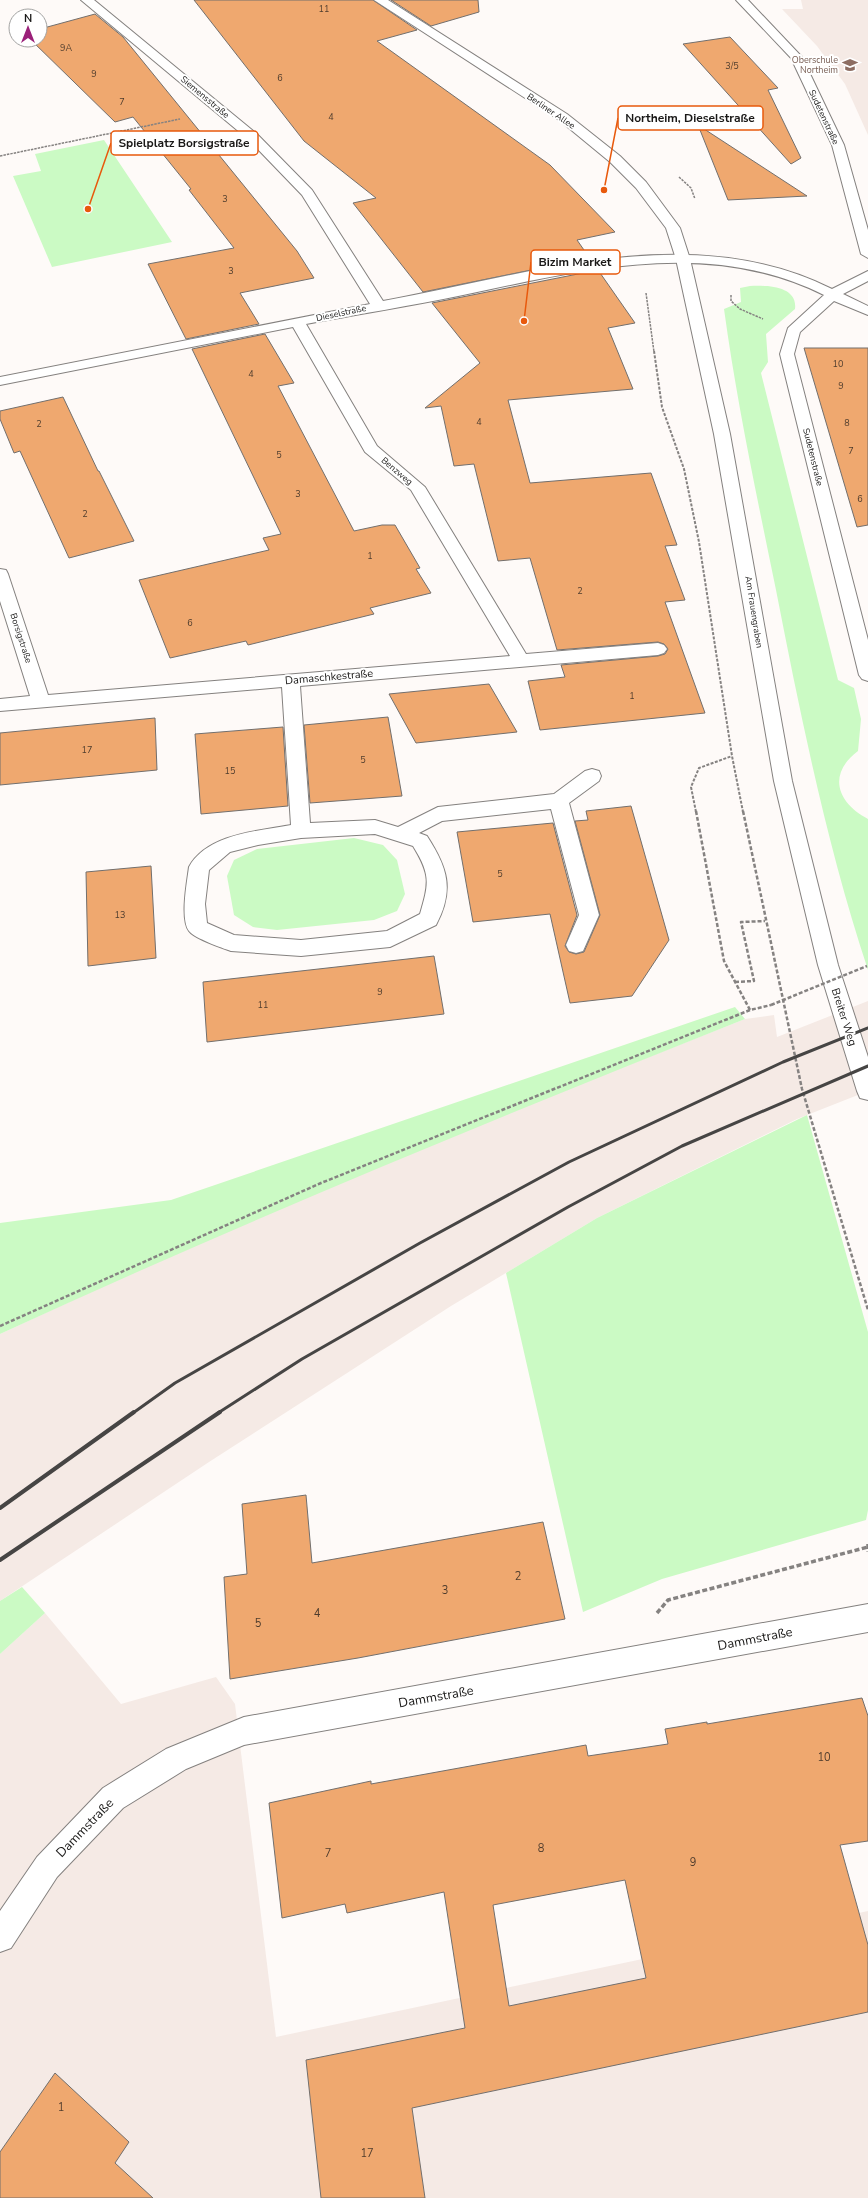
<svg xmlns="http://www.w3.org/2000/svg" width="868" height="2198" font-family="'Nunito Sans',sans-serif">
	<rect width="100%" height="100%" fill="#fefaf8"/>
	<g fill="#f5eae5">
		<path d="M801,0h67v135l-23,-51 -28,-38 -35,-37h21z"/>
		<path d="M868,1001v90l-71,28 -200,99 -146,88 -242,156 -209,139v-267l145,-67 179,-77 221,-92 200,-79 29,-4 3,22z"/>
		<path d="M45,1613l76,91 95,-27 19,27 41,333 592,-126v287h-868v-544z"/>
	</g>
	<g fill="#cbfac4">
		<path d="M104,140l68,102 -120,25 -39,-91 28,-5 -6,-17z"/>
		<path d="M750,286c17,-1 48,0 45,23l-29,25 2,28 -7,11 77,307 16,8 7,31 -3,32c-31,23 -21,52 10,68v151c-41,-124 -67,-252 -92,-380 -19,-93 -39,-186 -52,-281l17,-7 -1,-14z"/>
		<path d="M354,838l29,7 14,15 8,34 -8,17 -23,9 -97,10 -24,-3 -19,-12 -7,-39 7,-16 23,-11z"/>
		<path d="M735,1007l10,12c-251,100 -500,202 -745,315v-111l171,-23z"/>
		<path d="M807,1115l61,217v178l-2,10 -204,59 -79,33 -77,-339 91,-55z"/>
		<path d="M22,1587l23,26 -45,41v-53z"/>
	</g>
	<g fill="#efa86f" stroke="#726f6d" fill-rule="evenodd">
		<path d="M194,0h179l44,30 -40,11 173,124 65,67 -38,8 14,20 -40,6 -128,26 -70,-89 23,-5 -72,-57z"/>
		<path d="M391,0h87l1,12 -48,14z"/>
		<path d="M95,14l28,23 174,214 17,27 -74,15 19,31 -73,15 -38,-75 86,-16 -45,-58 2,-1 -58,-72 -18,5 -84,-82h9v-11z"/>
		<path d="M730,37l48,51 -10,2 33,68 -10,6 -108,-120z"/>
		<path d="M698,125l109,71 -79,4z"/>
		<path d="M598,270l37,53 -27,5 25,61 -125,11 22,83 121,-10 26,72 -12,1 20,54 -20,2 40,111 -165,17 -12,-49 37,-4 -4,-12 97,-9 7,-2 3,-5 -4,-5 -6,-2 -101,8 -27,-92 -32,3 -24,-97 -20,2 -13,-60 -16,2 55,-45 -48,-60z"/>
		<path d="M265,334l29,49 -16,3 76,145 28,-6h13l25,43 -4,1 15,24 -61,15 4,6 -126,31 -2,-4 -76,17 -31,-78 130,-30 -6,-12 18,-4 -89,-185z"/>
		<path d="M804,348h64v177l-11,2z"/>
		<path d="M63,397l35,74h1l35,70 -65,17 -49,-107 -6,2 -14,-34v-8z"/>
		<path d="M489,684l28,48 -101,11 -27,-49z"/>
		<path d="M388,717l14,79 -92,7 -6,-78z"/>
		<path d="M155,718l2,52 -157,15v-52z"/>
		<path d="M283,727l5,79 -87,8 -6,-80z"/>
		<path d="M631,806l38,134 -37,56 -62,7 -20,-89 -77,8 -16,-90 96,-9 24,92 -12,31 4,6 7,2 8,-2 16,-37 -25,-94 13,-1 -2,-9z"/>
		<path d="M151,866l5,92 -68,8 -2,-94z"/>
		<path d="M434,956l10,58 -237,28 -4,-60z"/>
		<path d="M306,1495l6,68 231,-41 22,97 -207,39 -128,21 -6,-102 23,-3 -5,-70z"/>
		<path d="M862,1698l6,18v125l-28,4 28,100v67l-456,96 13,90h-104l-15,-138 159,-32 -21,-136 -97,21 -2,-9 -63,14 -13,-115 102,-22v3l215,-39 2,11 80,-12 -3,-15 42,-7v2zM625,1880l21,98 -137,28 -16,-101z"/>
		<path d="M55,2073l74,69 -14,21 38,35h-153v-46z"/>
	</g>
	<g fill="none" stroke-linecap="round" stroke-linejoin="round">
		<g stroke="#84817f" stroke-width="2">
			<g id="minor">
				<path d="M81,0h13l163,134 55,56 71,111c145,-26 308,-83 449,-12l36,-18v10l-25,13 25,12v9l-34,-14 -34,31 -6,22 74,286v41l-6,-2 -3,-4 -79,-321 8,-26 36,-33c-115,-58 -242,-25 -361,0 -52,11 -105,19 -157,29l71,122 48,41 101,167 132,-11 6,2 3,4 -3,4 -6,2 -358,31 10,137 65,-3 23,7 40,-20 116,-13 31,-23 7,-2 7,2 2,5 -2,5 -30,22 30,112 -16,36 -7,2 -7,-2 -3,-6 13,-30 -28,-106 -109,12 -23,12 8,3c20,31 28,53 9,89l-46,22 -89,9 -70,-5c-9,-3 -37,-13 -42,-20 -9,-12 -2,-49 0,-64 18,-33 69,-36 102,-42l-9,-138 -282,24v-12l30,-3 -30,-95v-32l6,1 2,4 40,121 462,-39 -99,-166 -46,-38 -72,-125 -293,58v-8l370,-73 -68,-109 -53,-55zM375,834l38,12c18,29 16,37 7,68l-33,17 -86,9 -67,-5 -27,-12 -2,-19 4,-34 21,-18 28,-7 43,-7z"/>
				<path d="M736,0h12l54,57 42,88 24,85v28l-7,-4 -29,-109 -41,-87z"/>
				<path d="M868,1604v28l-624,113 -58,24 -63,39 -66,69 -46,71 -11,4v-41l37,-54 66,-69 63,-39 78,-32z"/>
			</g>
		</g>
		<g stroke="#84817f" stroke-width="2">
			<path id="major" d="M374,0h14l179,114 53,42 26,26 34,46 10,31 40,175 62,347 46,184 30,92v43l-8,-2 -3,-7 -39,-126 -44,-184 -60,-347 -38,-175 -10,-31 -30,-40 -26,-26 -51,-42z"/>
		</g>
		<g stroke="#858281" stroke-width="1.5" stroke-dasharray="2.5 1" stroke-linecap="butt">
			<path d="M0,156l180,-37"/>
			<path d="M679,177l12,11 4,11"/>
			<path d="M646,293l8,59"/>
			<path d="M731,295v6l9,8 23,10"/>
		</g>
		<g stroke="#858281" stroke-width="2" stroke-dasharray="3 1.5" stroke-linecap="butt">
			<path d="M654,351l8,56 22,62 15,73 33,214 11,56"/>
			<path d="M696,812l-5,-25 8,-19 33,-12"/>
		</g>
		<g stroke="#858281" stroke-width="2.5" stroke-dasharray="4 2" stroke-linecap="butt">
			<path d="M696,811l28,150 26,49 21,-5"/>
			<path d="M743,811l59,278 66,221"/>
			<path d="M735,982l19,-1 -13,-59 24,-1"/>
			<path d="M0,1326l321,-143 429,-173"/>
		</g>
		<g stroke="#858281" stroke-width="3.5" stroke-dasharray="5 2.5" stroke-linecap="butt">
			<path d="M868,1544v8"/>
			<path d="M657,1613l11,-13 200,-53"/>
		</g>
		<use href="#minor" fill="#fff" fill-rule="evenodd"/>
		<use href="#major" fill="#fff" fill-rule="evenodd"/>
		<g stroke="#464544" stroke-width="3">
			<path d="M133,1413l42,-30 245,-140 149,-81 214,-100 85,-34"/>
			<path d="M218,1413l84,-54 266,-152 114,-61 186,-80"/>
		</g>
		<g stroke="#464544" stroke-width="4">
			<path d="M0,1508l134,-96"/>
			<path d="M0,1560l220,-148"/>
		</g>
		<path stroke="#858281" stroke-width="2.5" stroke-dasharray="4 2" stroke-linecap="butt" d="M771,1005l96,-39"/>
	</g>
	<defs>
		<g id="school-bare" transform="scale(1.2)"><path d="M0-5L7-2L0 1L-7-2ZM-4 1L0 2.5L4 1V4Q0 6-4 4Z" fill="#8d6e63" stroke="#fff" stroke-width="2.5" paint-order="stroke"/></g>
	</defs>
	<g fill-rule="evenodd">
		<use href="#school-bare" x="850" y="65"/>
	</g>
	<g text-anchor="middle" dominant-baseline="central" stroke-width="4" stroke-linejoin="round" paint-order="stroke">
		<g font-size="9" fill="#4e3c2d">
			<text x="324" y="9">11</text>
			<text x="66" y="48">9A</text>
			<text x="732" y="66">3/5</text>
			<text x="94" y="74">9</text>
			<text x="280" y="78">6</text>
			<text x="122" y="102">7</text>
			<text x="331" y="117">4</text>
			<text x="225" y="199">3</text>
			<text x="231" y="271">3</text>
			<text x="838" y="364">10</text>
			<text x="251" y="374">4</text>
			<text x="841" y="386">9</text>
			<text x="479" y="422">4</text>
			<text x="847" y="423">8</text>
			<text x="39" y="424">2</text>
			<text x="851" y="451">7</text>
			<text x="279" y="455">5</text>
			<text x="298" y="494">3</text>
			<text x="860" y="499">6</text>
			<text x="85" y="514">2</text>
			<text x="370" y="556">1</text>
			<text x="580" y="591">2</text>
			<text x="190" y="623">6</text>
			<text x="632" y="696">1</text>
			<text x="87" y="750">17</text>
			<text x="363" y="760">5</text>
			<text x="230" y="771">15</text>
			<text x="500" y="874">5</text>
			<text x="120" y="915">13</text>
			<text x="380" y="992">9</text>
			<text x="263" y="1005">11</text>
		</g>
		<g font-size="9" fill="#785e54" stroke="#fff" text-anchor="end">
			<text x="838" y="60">Oberschule<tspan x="838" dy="10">Northeim</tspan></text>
		</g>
		<g font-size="9" fill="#191817" stroke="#fff">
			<text transform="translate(205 97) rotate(40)">Siemensstraße</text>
			<text transform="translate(551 111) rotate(34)">Berliner Allee</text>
			<text transform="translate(824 117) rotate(65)">Sudetenstraße</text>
			<text transform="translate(341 313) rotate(-12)">Dieselstraße</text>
			<text transform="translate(813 457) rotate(76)">Sudetenstraße</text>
			<text transform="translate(397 471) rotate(40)">Benzweg</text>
			<text transform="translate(754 612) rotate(81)">Am Frauengraben</text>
			<text transform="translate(21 638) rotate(72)">Borsigstraße</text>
		</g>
		<g font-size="11" fill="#191817" stroke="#fff">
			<text transform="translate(329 677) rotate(-5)">Damaschkestraße</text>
			<text transform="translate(844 1017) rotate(72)">Breiter Weg</text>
		</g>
		<g font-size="11" fill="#4e3c2d">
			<text x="518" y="1576">2</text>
			<text x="445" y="1590">3</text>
			<text x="317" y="1613">4</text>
			<text x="258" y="1623">5</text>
			<text x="824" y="1757">10</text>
			<text x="541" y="1848">8</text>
			<text x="328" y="1853">7</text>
			<text x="693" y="1862">9</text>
			<text x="61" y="2107">1</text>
			<text x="367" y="2153">17</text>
		</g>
		<g font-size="13" fill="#191817" stroke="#fff">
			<text transform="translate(755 1639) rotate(-11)">Dammstraße</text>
			<text transform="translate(436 1697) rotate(-10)">Dammstraße</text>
			<text transform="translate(85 1828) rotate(-46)">Dammstraße</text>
		</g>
	</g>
	<path fill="none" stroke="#e8590c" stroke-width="1.5" d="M604 190L618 118M88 209L111 143M524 321L531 262"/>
	<g fill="#e8590c" stroke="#fff" stroke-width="1.5">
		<circle cx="604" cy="190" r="4"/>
		<circle cx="88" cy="209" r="4"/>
		<circle cx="524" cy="321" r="4"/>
	</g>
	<g fill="#fff" stroke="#e8590c" stroke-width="1.5">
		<rect x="618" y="106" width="145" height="24" rx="4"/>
		<rect x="111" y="131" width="147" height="24" rx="4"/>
		<rect x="531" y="250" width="89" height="24" rx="4"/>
	</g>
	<g font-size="12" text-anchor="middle" font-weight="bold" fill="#191817">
		<text x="690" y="122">Northeim, Dieselstraße</text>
		<text x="184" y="147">Spielplatz Borsigstraße</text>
		<text x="575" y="266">Bizim Market</text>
	</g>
	<g transform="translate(28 28)"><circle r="19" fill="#ffffff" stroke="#a3a3a2"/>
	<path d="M0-3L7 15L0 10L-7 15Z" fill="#9b2079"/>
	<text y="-6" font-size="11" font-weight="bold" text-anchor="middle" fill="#191817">N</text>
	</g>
</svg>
